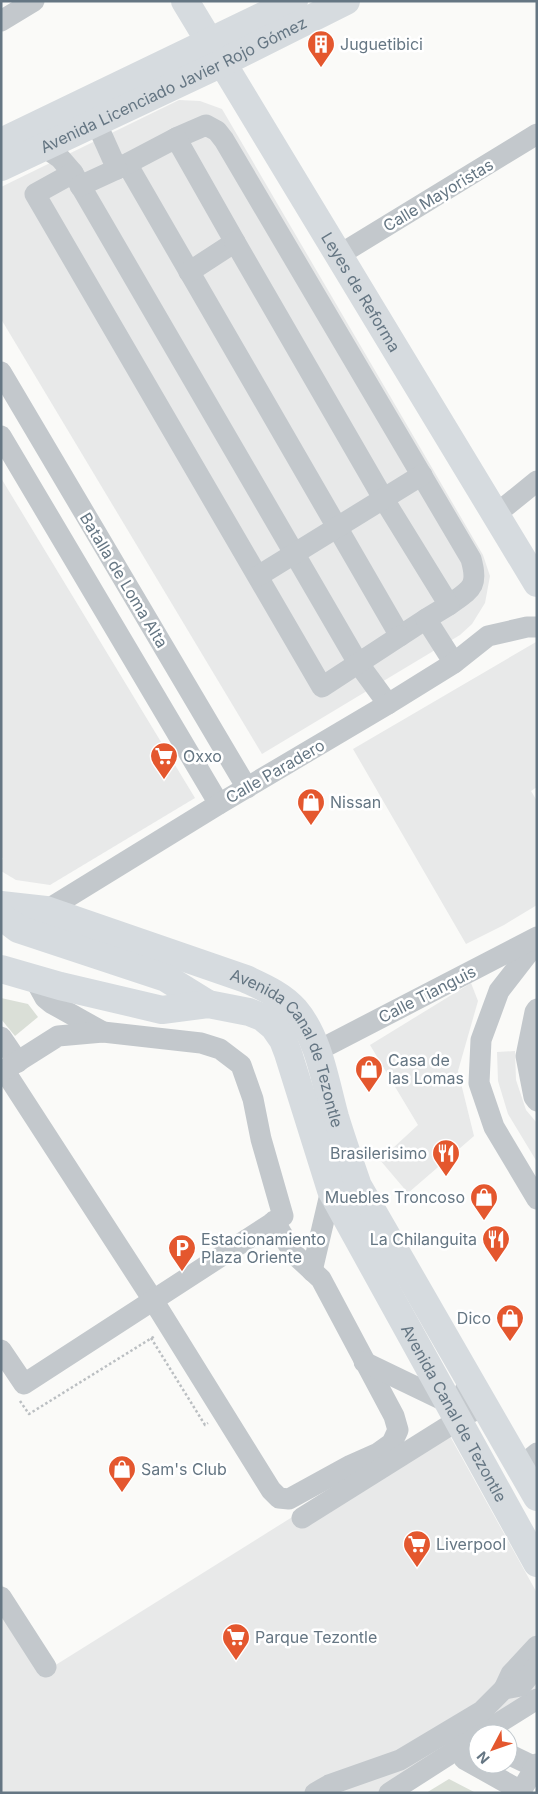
<svg xmlns="http://www.w3.org/2000/svg" width="538" height="1794" font-family="Inter,sans-serif">
	<rect width="100%" height="100%" fill="#fafaf8"/>
	<g fill="#e8e9e9">
		<path d="M179,100l21,1 22,8 261,446 7,21 -5,27 -13,21 -12,11 -198,119 -261,-435v-132z"/>
		<path d="M1,478l194,320 -145,87 -34,-5 -15,-9v-11l2,-1 -2,-3z"/>
		<path d="M536,642l1,145 -6,4 6,10v104l-33,20 -38,19 -113,-195z"/>
		<path d="M471,983l7,18 -20,70 16,65 -66,57 -28,-33 38,-35 -48,-80z"/>
		<path d="M515,1051l1,29 10,30 11,13v39l-29,-48 -10,-33 -1,-29z"/>
		<path d="M441,1424l5,5 91,164v42l-19,21 19,18v19l-138,100h-398v-210l53,83z"/>
	</g>
	<g fill="#dadfd7">
		<path d="M1,998l27,6 10,13 -23,19 -14,-17z"/>
		<path d="M449,1779l27,14h-50z"/>
	</g>
	<g fill="none" stroke-linecap="round" stroke-linejoin="round">
		<g stroke="#bbbfc2" stroke-width="2.5" stroke-dasharray="2.5 2.5" stroke-linecap="butt">
			<path d="M151,1338l54,87 3,-2"/>
			<path d="M20,1401l9,13 126,-78"/>
		</g>
		<g stroke="#c3c8cc" stroke-width="21">
			<path d="M1,21l33,-20"/>
			<path d="M176,138l30,-13 11,6 7,9 247,419c8,28 0,30 -22,46"/>
			<path d="M44,147l16,11 13,15 285,490 30,41"/>
			<path d="M127,164l273,472 26,-17"/>
			<path d="M117,169l59,-31 59,104 -46,30"/>
			<path d="M73,173l-38,21 287,493 78,-51"/>
			<path d="M80,186l37,-17 -21,-47"/>
			<path d="M235,242l148,256 66,107 -23,14 28,44"/>
			<path d="M339,255l198,-121"/>
			<path d="M1,372l246,416"/>
			<path d="M1,436l218,368"/>
			<path d="M495,515l42,-34"/>
			<path d="M258,576l164,-101"/>
			<path d="M37,916l182,-112 169,-100 66,-41 34,-27 39,-9h10"/>
			<path d="M537,942l-38,49 -18,49 -2,43 15,44 43,72"/>
			<path d="M34,978l11,20 6,5 52,29"/>
			<path d="M537,1009l-2,3 -9,44 8,41 3,4"/>
			<path d="M1,1037l17,25"/>
			<path d="M317,1051l220,-114"/>
			<path d="M4,1070l149,230 118,190 8,8 10,1 62,-34 27,-12 14,-10 6,-13 -4,-14 -73,-137 -27,-25 -20,-33"/>
			<path d="M1,1072l57,-36 45,-4 98,11 19,6 21,16 12,34 8,40 22,77 -259,168 -23,-34"/>
			<path d="M312,1271l19,-81"/>
			<path d="M364,1362l83,40c17,-5 17,-7 22,-23"/>
			<path d="M520,1467l17,-14"/>
			<path d="M302,1518l169,-106 7,-3 10,3"/>
			<path d="M1,1597l45,70"/>
			<path d="M504,1689l7,-15 26,-28"/>
			<path d="M481,1734l56,-35"/>
			<path d="M508,1754l27,13"/>
			<path d="M464,1759l57,32 16,-27"/>
			<path d="M315,1793l14,-8 71,-25 82,-49 22,-22 17,-3 16,-20"/>
			<path d="M389,1793l89,-57"/>
		</g>
		<g stroke="#d6dbdf" stroke-width="28">
			<path id="s1" d="M185,1l352,582"/>
			<path d="M1,142l293,-141"/>
			<path id="s2" d="M1,167l221,-104 124,-62"/>
			<path id="s3" d="M1,905l45,5 200,69c17,8 36,16 49,31 24,28 30,71 40,107 7,23 15,46 23,69l179,311"/>
			<path d="M1,916l17,13 148,49 42,26"/>
			<path id="s4" d="M1,969l59,17 102,24 46,-6 41,8 13,5 12,10 9,13 5,13 43,137 206,373"/>
		</g>
	</g>
	<defs>
		<g id="building-pin" transform="scale(1.4375)"><path d="M0 17L-7.5 6A9.5 9.5 0 1 1 7.5 6Z" fill="#e4572e" stroke="#fff"/><path d="M-4-6H4V6H1V3H-1V6H-4ZM-2.5-4.3h1.7v1.8h-1.7ZM.8-4.3h1.7v1.8H.8ZM-2.5-1h1.7V.8h-1.7ZM.8-1h1.7V.8H.8Z" fill="#fff"/></g>
		<g id="supermarket-pin" transform="scale(1.4375)"><path d="M0 17L-7.5 6A9.5 9.5 0 1 1 7.5 6Z" fill="#e4572e" stroke="#fff"/><path d="M-6-5.5h2.5l.6 2H6L4.5 2H-2.5L-4.4-4H-6ZM-1.5 3.2a1.3 1.3 0 1 0 .1 0ZM3 3.2a1.3 1.3 0 1 0 .1 0Z" fill="#fff"/></g>
		<g id="shop-pin" transform="scale(1.4375)"><path d="M0 17L-7.5 6A9.5 9.5 0 1 1 7.5 6Z" fill="#e4572e" stroke="#fff"/><path d="M-5-2.5h2.3a2.7 3.5 0 0 1 5.4 0H5L5.5 6h-11ZM-1.5-2.5h3a1.5 2.3 0 0 0-3 0Z" fill="#fff"/></g>
		<g id="restaurant-pin" transform="scale(1.4375)"><path d="M0 17L-7.5 6A9.5 9.5 0 1 1 7.5 6Z" fill="#e4572e" stroke="#fff"/><path d="M-5-6h1v4h1v-4h1v4h1v-4h1v5L-1.5 .5V6h-2V.5L-5-1ZM5-6V6H3V1.5H1.5Q1.5-4 5-6Z" fill="#fff"/></g>
		<g id="parking-pin" transform="scale(1.4375)"><path d="M0 17L-7.5 6A9.5 9.5 0 1 1 7.5 6Z" fill="#e4572e" stroke="#fff"/><path d="M-3.5-5.5H1a3.5 3.5 0 0 1 0 7H-1V5.5H-3.5ZM-1-3.4V-.6H.8a1.4 1.4 0 0 0 0-2.8Z" fill="#fff"/></g>
	</defs>
	<g fill-rule="evenodd">
		<use href="#building-pin" x="321" y="44"/>
		<use href="#supermarket-pin" x="164" y="756"/>
		<use href="#shop-pin" x="311" y="802"/>
		<use href="#shop-pin" x="369" y="1069"/>
		<use href="#restaurant-pin" x="446" y="1153"/>
		<use href="#shop-pin" x="484" y="1197"/>
		<use href="#restaurant-pin" x="496" y="1239"/>
		<use href="#parking-pin" x="182" y="1248"/>
		<use href="#shop-pin" x="510" y="1318"/>
		<use href="#shop-pin" x="122" y="1469"/>
		<use href="#supermarket-pin" x="417" y="1544"/>
		<use href="#supermarket-pin" x="236" y="1637"/>
	</g>
	<g text-anchor="middle" dominant-baseline="central" stroke-width="5" stroke-linejoin="round" paint-order="stroke">
		<g font-size="16" fill="#657683" stroke="#fff" text-anchor="start">
			<text x="340" y="44">Juguetibici</text>
			<text x="183" y="756">Oxxo</text>
			<text x="330" y="802">Nissan</text>
			<text x="388" y="1060">Casa de<tspan x="388" dy="18">las Lomas</tspan></text>
			<text x="427" y="1153" text-anchor="end">Brasilerisimo</text>
			<text x="465" y="1197" text-anchor="end">Muebles Troncoso</text>
			<text x="201" y="1239">Estacionamiento<tspan x="201" dy="18">Plaza Oriente</tspan></text>
			<text x="477" y="1239" text-anchor="end">La Chilanguita</text>
			<text x="491" y="1318" text-anchor="end">Dico</text>
			<text x="141" y="1469">Sam's Club</text>
			<text x="436" y="1544">Liverpool</text>
			<text x="255" y="1637">Parque Tezontle</text>
		</g>
		<g font-size="16" fill="#657683" stroke="#fff">
			<text stroke="none"><textPath href="#s2" startOffset="191">Avenida Licenciado Javier Rojo Gómez</textPath></text>
			<text transform="translate(438 195) rotate(-31)">Calle Mayoristas</text>
			<text stroke="none"><textPath href="#s1" startOffset="340">Leyes de Reforma</textPath></text>
			<text transform="translate(124 580) rotate(59)">Batalla de Loma Alta</text>
			<text transform="translate(275 771) rotate(-30)">Calle Paradero</text>
			<text transform="translate(427 994) rotate(-27)">Calle Tianguis</text>
			<text stroke="none"><textPath href="#s3" startOffset="341">Avenida Canal de Tezontle</textPath></text>
			<text stroke="none"><textPath href="#s4" startOffset="712">Avenida Canal de Tezontle</textPath></text>
		</g>
	</g>
	<rect width="538" height="1794" fill="none" stroke="#657683" stroke-width="5"/>
	<g transform="translate(493 1749) rotate(229)"><circle r="24" fill="#ffffff" stroke="#c1c8cd"/>
	<path d="M0-4L9 19L0 12L-9 19Z" fill="#e4572e"/>
	<text y="-8" font-size="14" font-weight="bold" text-anchor="middle" fill="#657683">N</text>
	</g>
</svg>
